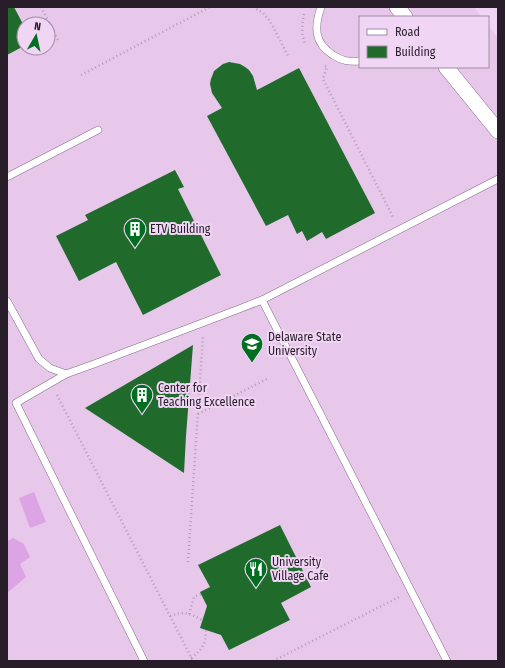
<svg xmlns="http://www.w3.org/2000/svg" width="505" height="668" font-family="'Fira Sans Condensed',sans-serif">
	<rect width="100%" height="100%" fill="#f0d6f4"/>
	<path fill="#e7c8eb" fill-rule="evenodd" d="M7,7h467l8,10h-122v50h128v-42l10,13v623h-491zM24,24h24v24h-24z"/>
	<g fill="#dda4e5">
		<path d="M34,492l12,30 -16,6 -11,-30z"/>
		<path d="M13,538l11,6 6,13 -10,7 6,13 -19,16v-52z"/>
	</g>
	<g fill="#206b2c">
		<path d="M7,7h7l10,19v20l-17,9z"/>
		<path d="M229,62l11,2 5,3 4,3 4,6 4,14 42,-22 76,145 -49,26 -4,-7 -15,9 -5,-10 -5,3 -9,-19 -22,11 -59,-110 15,-8 -10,-15 -2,-9 1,-5 3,-8 9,-7z"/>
		<path d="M175,170l9,17 -6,2 43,86 -78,40 -27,-53 -37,19 -23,-45 32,-16 -3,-5z"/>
		<path d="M193,345l-7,91 -2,37 -99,-65z"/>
		<path d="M280,525l31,62 -30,16 9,17 -61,30 -8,-15 -21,-7 7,-22 -7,-14 10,-5 -12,-22z"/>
	</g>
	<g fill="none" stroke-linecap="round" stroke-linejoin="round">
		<g stroke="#846d87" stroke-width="8">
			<g id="lane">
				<path d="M321,7c-7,20 -7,36 12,48 9,6 16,7 27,6"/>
				<path d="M7,177l91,-47"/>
				<path d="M262,300l185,361"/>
				<path d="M7,301l32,58 11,9 16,6"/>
				<path d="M144,661l-128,-258 50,-29 28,-10 145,-55 23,-9 236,-121"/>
			</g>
		</g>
		<g stroke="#846d87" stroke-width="16">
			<g id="street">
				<path d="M397,7l8,10"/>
				<path d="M446,67l52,64"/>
			</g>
		</g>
		<g stroke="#b29db5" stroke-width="2.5" stroke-dasharray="1 3" stroke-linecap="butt">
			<path d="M41,7l18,35"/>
			<path d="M253,7l10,6 7,8 18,35"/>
			<path d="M304,14c-2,10 -3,20 1,29"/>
			<path d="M325,66l2,1 -4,12 71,140"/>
			<path d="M81,75l129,-68"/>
			<path d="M7,388l2,-1"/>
			<path d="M57,395l136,266"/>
			<path d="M198,414l71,-36"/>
			<path d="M188,562l15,-226"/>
			<path d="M189,614l5,-17 7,-3"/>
			<path d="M170,616c13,-5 20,-3 32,4"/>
			<path d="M191,658c11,-8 15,-14 15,-28"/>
			<path d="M273,661l128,-65"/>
		</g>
		<use href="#lane" stroke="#fff" stroke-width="7"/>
		<use href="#street" stroke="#fff" stroke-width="15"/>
	</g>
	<defs>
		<g id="building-pin" transform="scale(1.15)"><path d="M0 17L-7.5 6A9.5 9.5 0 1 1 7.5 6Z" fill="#006e20" stroke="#f0d6f4"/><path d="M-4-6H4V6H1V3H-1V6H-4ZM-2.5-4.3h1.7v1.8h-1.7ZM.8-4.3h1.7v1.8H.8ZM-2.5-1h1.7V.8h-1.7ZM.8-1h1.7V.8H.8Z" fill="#fff"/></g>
		<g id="university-pin" transform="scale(1.15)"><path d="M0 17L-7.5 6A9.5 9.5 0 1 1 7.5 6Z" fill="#006e20" stroke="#f0d6f4"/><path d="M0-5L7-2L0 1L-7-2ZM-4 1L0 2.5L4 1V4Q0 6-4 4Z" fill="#fff"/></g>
		<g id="restaurant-pin" transform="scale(1.15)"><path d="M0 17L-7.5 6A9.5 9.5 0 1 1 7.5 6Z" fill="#006e20" stroke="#f0d6f4"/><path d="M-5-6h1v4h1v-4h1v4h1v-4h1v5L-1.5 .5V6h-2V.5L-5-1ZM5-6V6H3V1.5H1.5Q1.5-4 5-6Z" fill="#fff"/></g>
	</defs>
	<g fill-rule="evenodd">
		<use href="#building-pin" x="135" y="229"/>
		<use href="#university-pin" x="252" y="344"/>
		<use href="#building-pin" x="142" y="395"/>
		<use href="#restaurant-pin" x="256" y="569"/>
	</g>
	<g text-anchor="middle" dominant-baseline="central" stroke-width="4" stroke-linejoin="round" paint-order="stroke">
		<g font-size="12" fill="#271e29" stroke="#f0d6f4" text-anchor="start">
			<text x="150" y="229">ETV Building</text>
			<text x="268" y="337">Delaware State<tspan x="268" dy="14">University</tspan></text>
			<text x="158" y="388">Center for<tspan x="158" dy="14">Teaching Excellence</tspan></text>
			<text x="272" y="562">University<tspan x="272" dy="14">Village Cafe</tspan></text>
		</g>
	</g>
	<rect width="505" height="668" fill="none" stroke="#271e29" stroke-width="16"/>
	<rect x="359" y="16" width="130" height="52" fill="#f0d6f4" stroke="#a08ca3"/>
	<rect x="367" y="29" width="20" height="6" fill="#ffffff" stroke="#a08ca3"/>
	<text x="395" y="36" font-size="12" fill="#271e29">Road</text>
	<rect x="367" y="46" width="20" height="12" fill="#206b2c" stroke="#a08ca3"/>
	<text x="395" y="56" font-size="12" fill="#271e29">Building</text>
	<g transform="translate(36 36) rotate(9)"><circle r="19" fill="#f0d6f4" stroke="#a08ca3"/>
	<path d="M0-3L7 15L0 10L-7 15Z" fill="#006e20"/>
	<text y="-6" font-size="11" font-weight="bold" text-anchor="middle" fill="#271e29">N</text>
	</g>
</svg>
